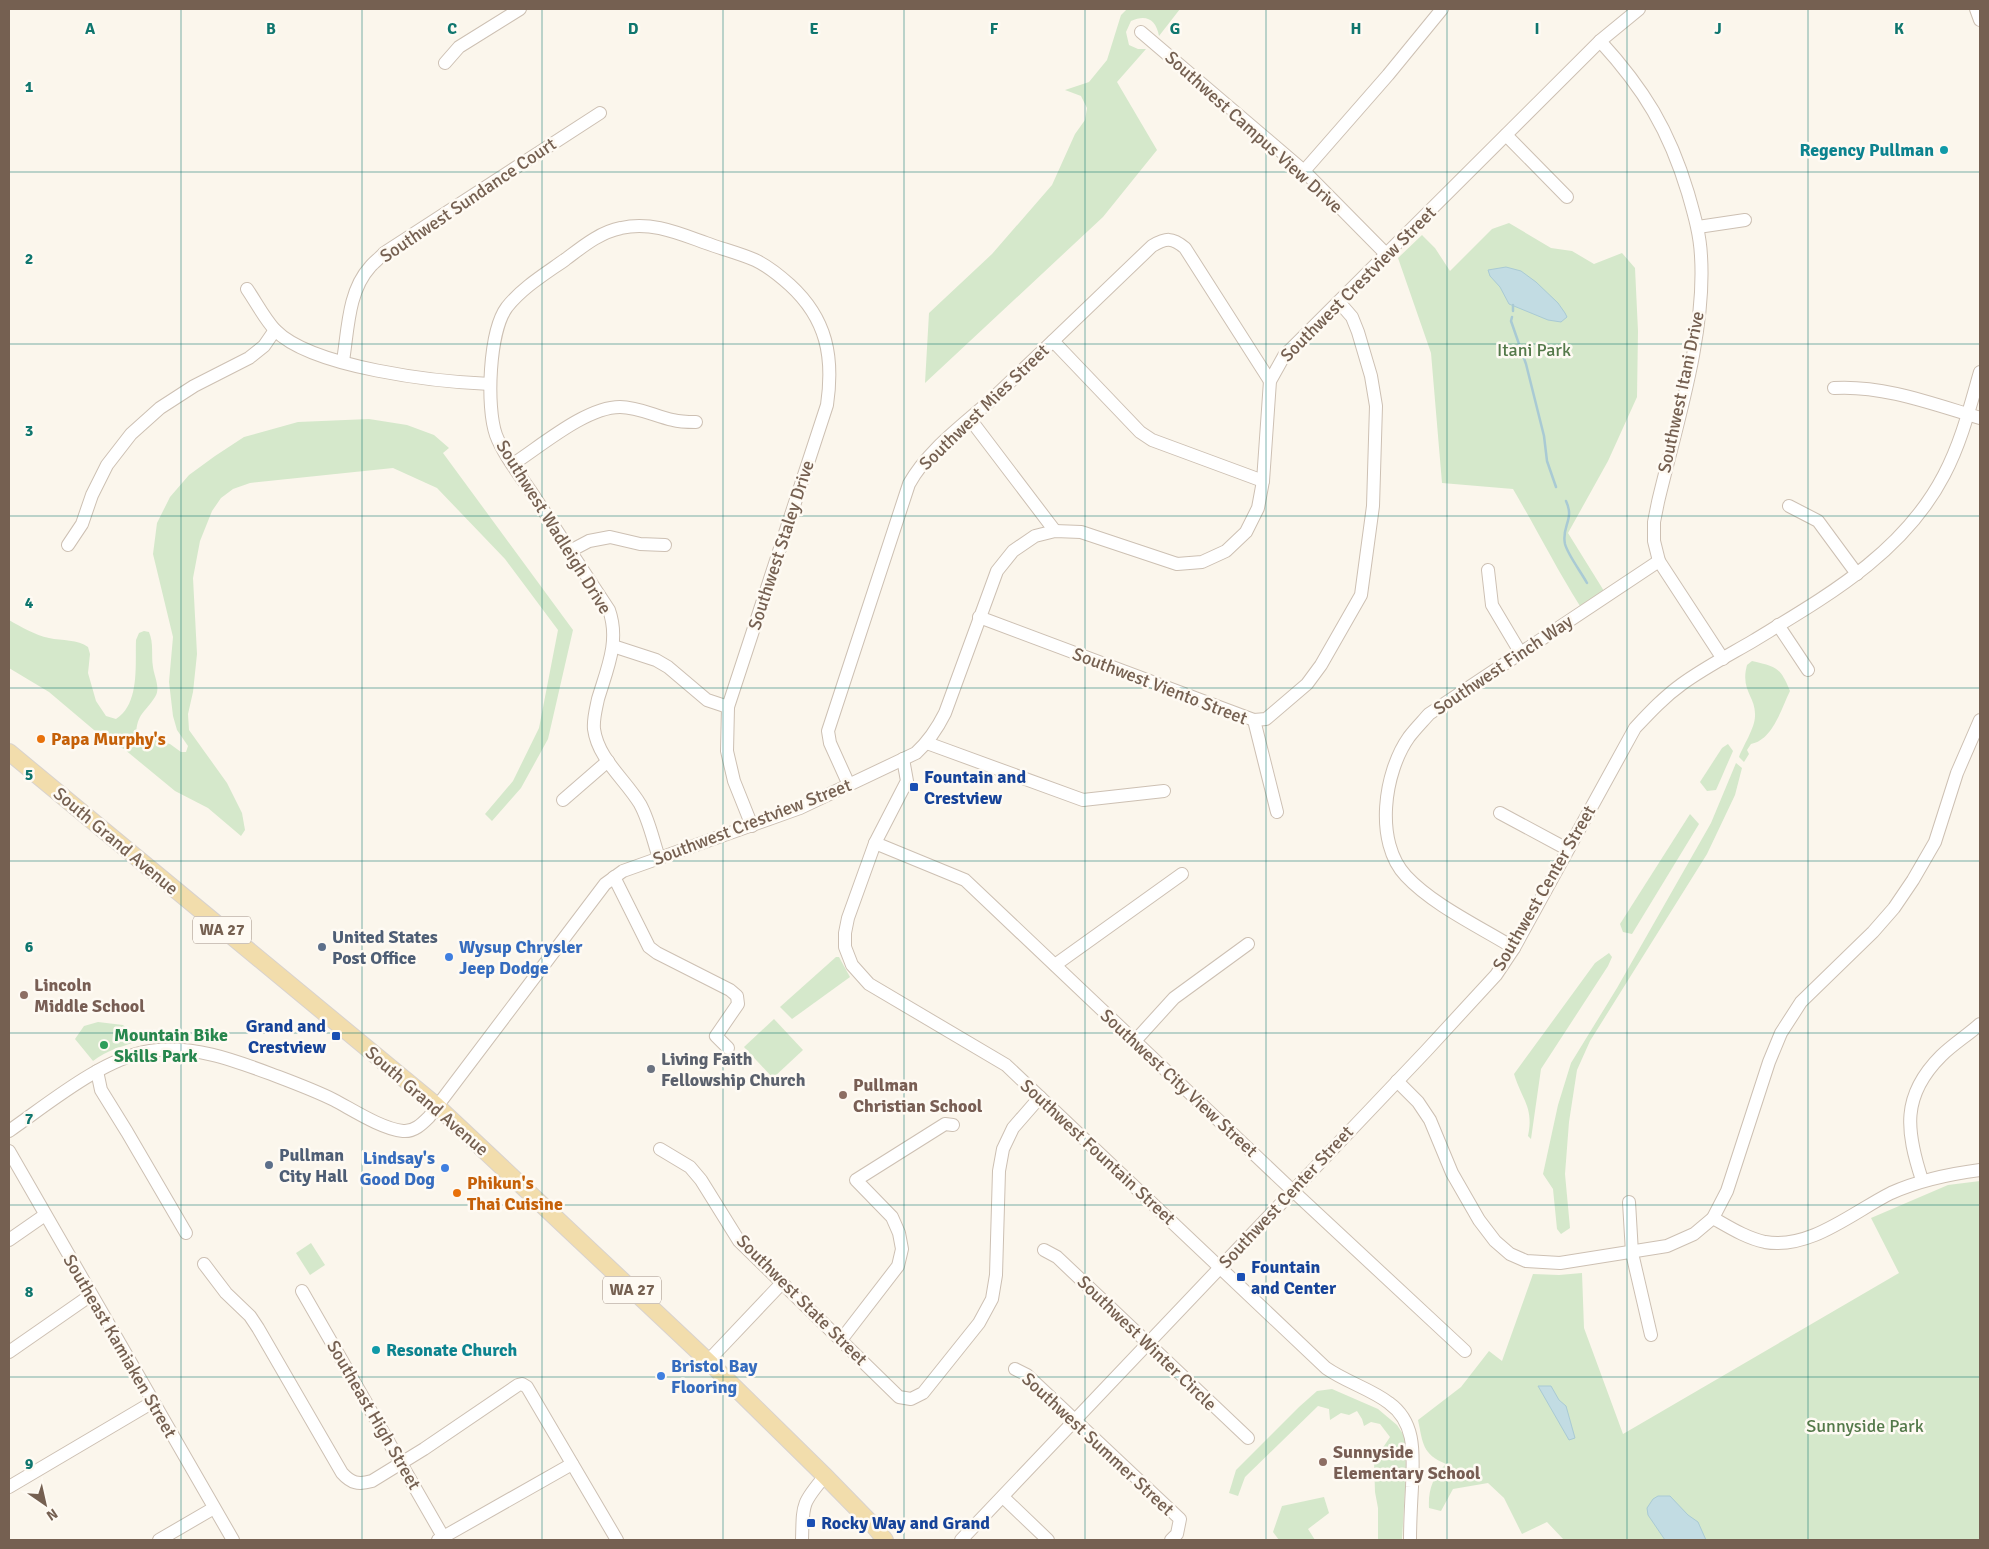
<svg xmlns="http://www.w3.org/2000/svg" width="1989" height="1549" font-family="Signika,sans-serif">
	<rect width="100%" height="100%" fill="#fbf6ec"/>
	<g fill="#d5e8cb">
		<path d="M1127,9h53l-21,27c-3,-17 -13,-22 -28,-15l-5,11 3,13 9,4h8l-29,33 40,68 -54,67 -178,166 4,-70 63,-59 60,-69 23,-51 10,-14 2,-12 -6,-12 -16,-6 24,-8 18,-22 14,-45z"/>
		<path d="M1509,223l42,25 21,3 22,13 28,-11 13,15 3,63 -1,66 -29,64 -40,72 36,58 -24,15c-24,-38 -44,-78 -67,-117l-71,-6 -11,-130 -33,-95 24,-23 13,13 15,23 42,-42z"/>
		<path d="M369,419l38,6 27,10 15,13 -6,5 130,177 -25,109 -27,49 -29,33 -7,-7 28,-33 26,-53 19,-98 -53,-71 -68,-71 -44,-20 -143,15 -17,6 -12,9 -9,13 -12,30 -7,37 4,76 -4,38 -5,22 1,16 38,53 15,30 3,17 -4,6 -33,-28 -33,-17 -51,-42 -17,-8 -58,-49 -40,-24v-48c12,7 26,15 40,18 13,3 29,1 39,9l2,7 -2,19 8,28 10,15 10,3c24,-15 19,-55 20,-79l3,-7 5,-2 5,1c5,12 2,22 4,35 1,9 8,21 2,30 -10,16 -18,16 -19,38l34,9 11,8h5l2,-6 -11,-16 -4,-14 -4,-34 4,-45 -20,-83 4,-31 13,-26 19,-22 26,-19 29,-19 54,-15z"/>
		<path d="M1752,661c25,6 28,6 38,30 -9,18 -17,49 -39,53l-4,6 2,4 -5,8 -5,-5c4,-11 16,-29 16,-41 1,-20 -15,-25 -8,-51z"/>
		<path d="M1728,744l5,7 -17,39 -9,1 -7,-9 22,-34z"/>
		<path d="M1736,763l6,5 -7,27 -28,59 -117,187 -13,29 -8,52 -4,52 5,54 -9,6 -4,-5 -4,-40 -10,-15 15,-69 13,-42 46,-75 94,-165z"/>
		<path d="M1690,814l9,10 -67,110 -9,-2 -3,-8z"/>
		<path d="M1609,953l3,4 -4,9 -67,103 -10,70 -3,-3c6,-29 -6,-36 -14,-62l81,-111z"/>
		<path d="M836,957h3l11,20 -58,42 -12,-12z"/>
		<path d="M774,1019l29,31 -30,28 -29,-31z"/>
		<path d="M98,1022l25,3 16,16c-16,5 -32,9 -46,20l-18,-22 9,-13z"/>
		<path d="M1980,1181v359h-416l-17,-18 -25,12 -18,-36 -16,-15 -35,6 -12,22 -12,-3c-1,-18 4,-32 17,-44 -24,-10 -23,-21 -28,-44l43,-33 28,-36 13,10 31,-87 26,1 23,-2 2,55 39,106 276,-161 -28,-55 77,-33z"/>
		<path d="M311,1243l14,22 -15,10 -14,-22z"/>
		<path d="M1332,1389l46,20 19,16 8,12 1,35 -4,68h-24v-32l-3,-16 -1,-31 16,-24 -10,-13 -9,-2 -7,4 -2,-7 -5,-8 -8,4 -8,-2 -11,7 -1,-11 -11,-3 -73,71 -7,19 -9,-3 7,-23 63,-63 18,-16z"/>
		<path d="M1324,1497l5,16 -21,16 7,11h-36l-6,-8 9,-26z"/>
	</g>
	<g fill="#c2dce3" stroke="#a9cad4">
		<path d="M1506,267l15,4 15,11 22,21 7,10 2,4 -6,5 -13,-2 -39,-16 -9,-17 -10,-11 -2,-6z"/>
		<path d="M1538,1386h13l8,14 7,6 9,32 -6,2z"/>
		<path d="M1658,1496h12l18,19 10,7 8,18h-41l-17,-25 -1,-7 6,-9z"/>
	</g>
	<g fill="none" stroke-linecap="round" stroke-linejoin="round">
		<g stroke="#a9cad4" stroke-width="2.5">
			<path d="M1513,311v-6"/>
			<path d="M1512,317l-1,4 15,43 18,72 3,25 9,26"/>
			<path d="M1566,501c9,19 -5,25 -1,43 3,11 16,28 22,39"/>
		</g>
		<g stroke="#cdc0b3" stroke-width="14">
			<g id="minor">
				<path d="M1976,9l4,11"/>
				<path d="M1141,32l163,139 82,83"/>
				<path d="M1600,41c44,48 69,89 88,152 6,21 12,41 13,63 5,78 -25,170 -43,246l-4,20v19l5,20 64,98"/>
				<path d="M445,63l14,-16 61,-38"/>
				<path d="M1506,135l61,62"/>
				<path d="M1304,171l84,-96 54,-66"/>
				<path d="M1698,227l47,-7"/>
				<path d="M247,289c9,13 17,29 28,41 37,38 163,52 215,54"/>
				<path d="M1053,341l87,91 12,8 111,41"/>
				<path d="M343,361c5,-31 5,-70 27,-94 4,-5 10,-9 14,-14l216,-140"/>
				<path d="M1834,388c49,-3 99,16 146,30"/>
				<path d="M970,419l85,112"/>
				<path d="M513,464c28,-18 73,-57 107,-57 18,0 35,9 53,13 7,2 15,2 23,2"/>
				<path d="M1789,506l29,15 39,53"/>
				<path d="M68,545l14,-21 10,-29 15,-30 24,-31 29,-26 34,-22 55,-28 15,-12 11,-16"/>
				<path d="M570,551l19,-10 21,-4 30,7 25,1"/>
				<path d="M1488,570l4,35 28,47"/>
				<path d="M979,617l275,103 12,-1 41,-35 14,-19 40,-70 12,-89 3,-100 -5,-30 -13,-44 -6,-15 -13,-15"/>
				<path d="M1778,625l30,45"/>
				<path d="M613,646l43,14 12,7 39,33 21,7"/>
				<path d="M1254,720l23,92"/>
				<path d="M927,743l156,57 81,-9"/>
				<path d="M903,759l4,22 -32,62 -27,75 -3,15v14l7,18 17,19 137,81 320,303c20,14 45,21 63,35 28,20 24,53 23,84 -1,18 -2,35 -2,53"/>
				<path d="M849,785l-19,-42 -2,-12 81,-247c19,-34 53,-58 82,-84 54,-51 107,-102 161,-154 14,-8 20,-9 33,2l85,133"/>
				<path d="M563,800l45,-39"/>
				<path d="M1500,813l67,36"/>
				<path d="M875,843l90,37 327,310 173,161"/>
				<path d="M659,858c-6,-18 -10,-38 -19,-54 -15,-25 -42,-45 -46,-75 -1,-10 2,-20 4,-30 9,-30 22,-58 11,-89 -25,-38 -50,-76 -75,-114 -12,-18 -30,-40 -38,-61 -10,-28 -7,-104 11,-128 16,-20 38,-33 59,-48 16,-12 34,-27 55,-31 30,-7 57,5 85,15 16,6 33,10 49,17 13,6 25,16 35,25 37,34 44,72 37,120l-99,302 -1,44 7,30 18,45"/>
				<path d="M614,877l35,70 8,6 73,37 7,6 1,8 -22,32 12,12"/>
				<path d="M1514,948c-34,-21 -81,-43 -108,-72 -32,-34 -22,-104 3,-139 6,-8 14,-16 20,-23l230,-153"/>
				<path d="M1055,965l127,-91"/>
				<path d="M1134,1042l40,-44 74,-54"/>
				<path d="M97,1071l4,19 26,42 59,101"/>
				<path d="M1397,1081l21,21 12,18 22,53 27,47 16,21 15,13 16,7 34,2 107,-17 27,-12 19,-16 14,-27 42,-129 12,-29 20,-31 72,-70 21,-24 19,-28 22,-38 22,-69 23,-53"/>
				<path d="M9,1131c39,-27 94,-73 141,-80 43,-6 81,8 121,23 21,8 43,16 63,26 19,10 48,29 69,31 11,1 19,-7 26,-14l176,-233 18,-13 177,-63 116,-55c13,-12 21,-24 29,-40l52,-142 16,-20 22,-15 20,-5 26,1 96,32 25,-2 24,-11 20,-19 12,-24 5,-27 7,-100 14,-25 316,-315 39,-32"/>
				<path d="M660,1149l30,18 11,13 38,61 160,156 12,2 12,-6 56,-70 13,-24 4,-24 3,-104 4,-22 10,-21 27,-31"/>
				<path d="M9,1151l224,389"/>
				<path d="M1922,1180c-16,-49 -21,-84 19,-124 12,-12 27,-21 39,-32"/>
				<path d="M1629,1202l3,51 19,82"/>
				<path d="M1713,1218c16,9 33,20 52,24 45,8 88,-30 126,-49 29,-13 58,-19 89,-23"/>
				<path d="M9,1240l36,-25"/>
				<path d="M1044,1250l13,7 191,181"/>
				<path d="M204,1264l22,29 24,23 8,12 84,145c9,10 16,12 30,8l52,-32 94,-64 4,-1 5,3 90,153"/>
				<path d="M302,1291l143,249"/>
				<path d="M841,1340l57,-74 4,-17 -3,-16 -7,-16 -36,-37 89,-56 8,1"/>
				<path d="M9,1352l82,-57"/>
				<path d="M708,1361l74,-78"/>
				<path d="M1015,1369l12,6 153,144 -3,15 -6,6"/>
				<path d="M9,1487l144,-85"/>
				<path d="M1003,1497l45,43"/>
				<path d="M159,1540l55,-32"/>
				<path d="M438,1540l134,-76"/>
				<path d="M802,1540c1,-35 -1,-36 23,-64"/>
				<path d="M961,1540l465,-489 70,-76 18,-27 121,-220c15,-16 29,-31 47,-44 22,-16 47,-29 71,-43 72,-44 150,-87 191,-166 17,-32 26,-68 36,-103"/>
			</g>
		</g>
		<g stroke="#d8d2ce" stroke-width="18">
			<path id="major" d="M9,752l428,354 271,255 117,115 48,49 12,15"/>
		</g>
		<use href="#minor" stroke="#fff" stroke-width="12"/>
		<use href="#major" stroke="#f2ddac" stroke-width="16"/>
	</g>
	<path fill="none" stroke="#0f766e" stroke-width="1" stroke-opacity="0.55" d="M181,9v1531M362,9v1531M542,9v1531M723,9v1531M904,9v1531M1085,9v1531M1266,9v1531M1447,9v1531M1627,9v1531M1808,9v1531M9,172h1971M9,344h1971M9,516h1971M9,688h1971M9,861h1971M9,1033h1971M9,1205h1971M9,1377h1971"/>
	<g fill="#0f9aa8" stroke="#fefaf3" stroke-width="2">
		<circle cx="1944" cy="150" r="5"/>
		<circle cx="376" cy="1350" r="5"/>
	</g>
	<g fill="#e8710a" stroke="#fefaf3" stroke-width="2">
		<circle cx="41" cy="739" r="5"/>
		<circle cx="457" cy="1193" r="5"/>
	</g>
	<g fill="#1a4fb4" stroke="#fefaf3" stroke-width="2">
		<rect x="909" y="782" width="10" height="10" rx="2.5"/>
		<rect x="331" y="1031" width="10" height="10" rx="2.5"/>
		<rect x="1236" y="1272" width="10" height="10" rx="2.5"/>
		<rect x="806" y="1518" width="10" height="10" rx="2.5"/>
	</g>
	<g fill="#5c6f8a" stroke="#fefaf3" stroke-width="2">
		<circle cx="322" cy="947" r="5"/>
		<circle cx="269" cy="1165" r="5"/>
	</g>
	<g fill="#3f7fe0" stroke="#fefaf3" stroke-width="2">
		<circle cx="449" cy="957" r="5"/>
		<circle cx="445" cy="1168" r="5"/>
		<circle cx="661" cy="1376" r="5"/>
	</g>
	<g fill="#8d6e63" stroke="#fefaf3" stroke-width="2">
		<circle cx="24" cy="995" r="5"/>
		<circle cx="843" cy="1095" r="5"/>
		<circle cx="1323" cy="1462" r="5"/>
	</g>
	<circle fill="#2e9e5b" stroke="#fefaf3" stroke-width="2" cx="104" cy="1045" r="5"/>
	<circle fill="#6b7280" stroke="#fefaf3" stroke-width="2" cx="651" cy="1069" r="5"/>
	<g text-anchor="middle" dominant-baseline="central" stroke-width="5" stroke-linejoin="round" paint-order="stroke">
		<g fill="#fefaf3" stroke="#9e8e82" stroke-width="1">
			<rect x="193" y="916.5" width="58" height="27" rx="4"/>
			<rect x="603" y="1276.5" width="58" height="27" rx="4"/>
		</g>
		<g font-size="16" font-weight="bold" fill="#756051">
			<text x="222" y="930">WA 27</text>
			<text x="632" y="1290">WA 27</text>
		</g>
		<g font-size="18" fill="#756051" stroke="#fefaf3">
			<text transform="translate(1254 132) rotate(42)">Southwest Campus View Drive</text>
			<text transform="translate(468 200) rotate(-34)">Southwest Sundance Court</text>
			<text transform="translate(1358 284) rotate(-45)">Southwest Crestview Street</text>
			<text transform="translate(1681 392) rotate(-78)">Southwest Itani Drive</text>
			<text transform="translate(984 407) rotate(-44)">Southwest Mies Street</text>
			<text transform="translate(554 527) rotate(58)">Southwest Wadleigh Drive</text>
			<text transform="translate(781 545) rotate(-72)">Southwest Staley Drive</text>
			<text transform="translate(1503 665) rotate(-34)">Southwest Finch Way</text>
			<text transform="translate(1160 686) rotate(21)">Southwest Viento Street</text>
			<text transform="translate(752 822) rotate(-21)">Southwest Crestview Street</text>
			<text transform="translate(116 841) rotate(40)">South Grand Avenue</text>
			<text transform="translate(1544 888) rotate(-60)">Southwest Center Street</text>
			<text transform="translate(1179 1083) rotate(43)">Southwest City View Street</text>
			<text transform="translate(427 1101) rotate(41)">South Grand Avenue</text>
			<text transform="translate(1098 1152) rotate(43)">Southwest Fountain Street</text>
			<text transform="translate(1286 1197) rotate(-47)">Southwest Center Street</text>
			<text transform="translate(802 1300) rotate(45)">Southwest State Street</text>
			<text transform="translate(1147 1343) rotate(44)">Southwest Winter Circle</text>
			<text transform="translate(120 1346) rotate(60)">Southeast Kamiaken Street</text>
			<text transform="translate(374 1415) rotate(60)">Southeast High Street</text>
			<text transform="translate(1098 1444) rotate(43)">Southwest Summer Street</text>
		</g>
		<g font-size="18" font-weight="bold" fill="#0d838f" stroke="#fefaf3" text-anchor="end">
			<text x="1934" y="150">Regency Pullman</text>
			<text x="386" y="1350" text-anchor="start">Resonate Church</text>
		</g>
		<g font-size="18" fill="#54794a" stroke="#fefaf3">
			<text x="1534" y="350">Itani Park</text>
			<text x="1865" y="1426">Sunnyside Park</text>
		</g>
		<g font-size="18" font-weight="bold" fill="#c56008" stroke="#fefaf3" text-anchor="start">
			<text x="51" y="739">Papa Murphy's</text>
			<text x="467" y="1183">Phikun's<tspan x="467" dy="21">Thai Cuisine</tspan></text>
		</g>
		<g font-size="18" font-weight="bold" fill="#164399" stroke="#fefaf3" text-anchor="start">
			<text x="924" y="777">Fountain and<tspan x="924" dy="21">Crestview</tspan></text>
			<text x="326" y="1026" text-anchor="end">Grand and<tspan x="326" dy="21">Crestview</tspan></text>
			<text x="1251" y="1267">Fountain<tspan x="1251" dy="21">and Center</tspan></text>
			<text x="821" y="1523">Rocky Way and Grand</text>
		</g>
		<g font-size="18" font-weight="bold" fill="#4e5e75" stroke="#fefaf3" text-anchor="start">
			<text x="332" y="937">United States<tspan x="332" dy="21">Post Office</tspan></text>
			<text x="279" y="1155">Pullman<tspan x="279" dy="21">City Hall</tspan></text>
		</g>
		<g font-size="18" font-weight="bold" fill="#366cbe" stroke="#fefaf3" text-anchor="start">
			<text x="459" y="947">Wysup Chrysler<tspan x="459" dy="21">Jeep Dodge</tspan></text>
			<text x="435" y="1158" text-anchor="end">Lindsay's<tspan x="435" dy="21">Good Dog</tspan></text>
			<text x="671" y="1366">Bristol Bay<tspan x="671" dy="21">Flooring</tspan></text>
		</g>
		<g font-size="18" font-weight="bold" fill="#785e54" stroke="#fefaf3" text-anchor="start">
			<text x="34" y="985">Lincoln<tspan x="34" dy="21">Middle School</tspan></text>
			<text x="853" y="1085">Pullman<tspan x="853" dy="21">Christian School</tspan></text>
			<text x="1333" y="1452">Sunnyside<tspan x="1333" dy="21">Elementary School</tspan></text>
		</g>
		<g font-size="18" font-weight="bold" fill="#27864d" stroke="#fefaf3" text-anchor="start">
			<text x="114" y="1035">Mountain Bike<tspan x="114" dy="21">Skills Park</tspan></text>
		</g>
		<g font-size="18" font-weight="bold" fill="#5b616d" stroke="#fefaf3" text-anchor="start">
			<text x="661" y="1059">Living Faith<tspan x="661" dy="21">Fellowship Church</tspan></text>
		</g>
	</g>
	<g font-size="16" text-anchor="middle" font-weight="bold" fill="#0f766e" stroke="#fefaf3" stroke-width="5" stroke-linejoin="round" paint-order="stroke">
		<text x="90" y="34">A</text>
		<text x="271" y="34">B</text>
		<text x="452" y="34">C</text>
		<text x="633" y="34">D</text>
		<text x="814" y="34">E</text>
		<text x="994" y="34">F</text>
		<text x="1175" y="34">G</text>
		<text x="1356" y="34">H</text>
		<text x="1537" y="34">I</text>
		<text x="1718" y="34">J</text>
		<text x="1899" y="34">K</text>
		<text x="29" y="92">1</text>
		<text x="29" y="264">2</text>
		<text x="29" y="436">3</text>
		<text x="29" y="608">4</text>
		<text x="29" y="780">5</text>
		<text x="29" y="952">6</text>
		<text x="29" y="1124">7</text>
		<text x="29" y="1297">8</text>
		<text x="29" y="1469">9</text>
	</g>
	<rect width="1989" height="1549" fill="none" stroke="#756051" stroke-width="20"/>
	<g transform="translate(45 1504) rotate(146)" stroke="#fefaf3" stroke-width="4" paint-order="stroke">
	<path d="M0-4L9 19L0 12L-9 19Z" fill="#756051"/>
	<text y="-8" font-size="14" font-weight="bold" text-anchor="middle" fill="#756051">N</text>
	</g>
</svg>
